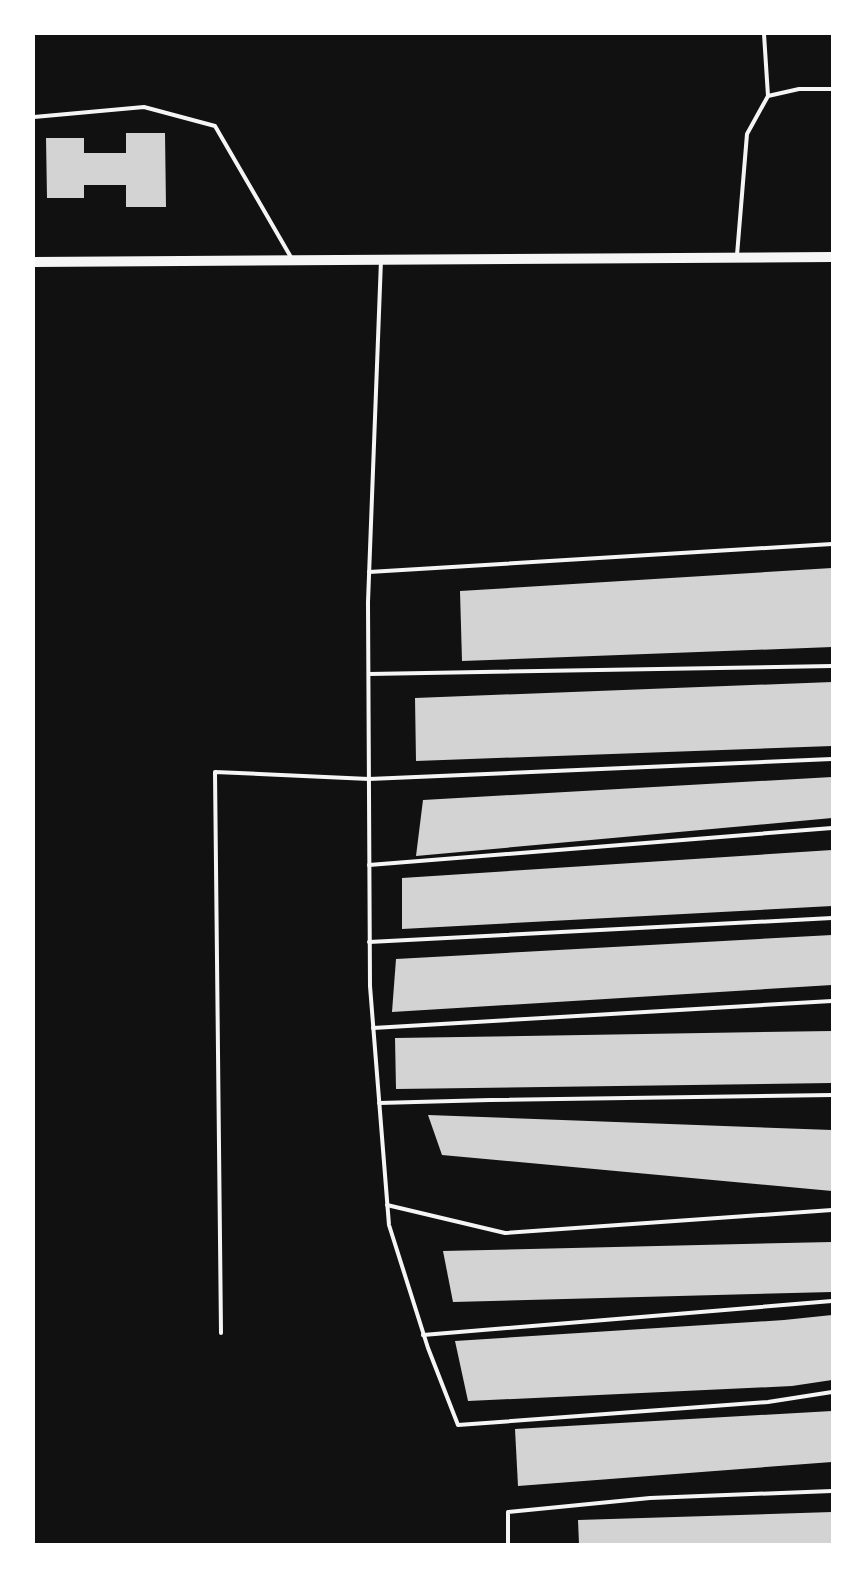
<svg xmlns="http://www.w3.org/2000/svg" width="866" height="1578" font-family="Raleway,sans-serif">
	<rect width="100%" height="100%" fill="#111"/>
	<g fill="#d3d3d3">
		<path d="M126,133h39l1,74h-40v-22h-42v13h-37l-1,-60h38v15h42z"/>
		<path d="M832,568v79l-370,14 -2,-70z"/>
		<path d="M832,682v64l-416,15 -1,-63z"/>
		<path d="M832,777v41l-416,38 7,-56z"/>
		<path d="M832,850v56l-430,23v-51z"/>
		<path d="M832,935v50l-440,27 4,-53z"/>
		<path d="M832,1031v52l-436,6 -1,-51z"/>
		<path d="M428,1115l404,15v61l-390,-36z"/>
		<path d="M832,1242v50l-379,10 -10,-51z"/>
		<path d="M832,1315v65l-40,6 -324,15 -13,-60 329,-21z"/>
		<path d="M832,1411v51l-314,24 -3,-57z"/>
		<path d="M832,1512v32h-253l-1,-24z"/>
	</g>
	<g fill="none" stroke-linecap="round" stroke-linejoin="round">
		<g stroke="#f5f5f5" stroke-width="4">
			<path d="M764,34l4,62"/>
			<path d="M34,117l110,-10 71,19 77,133"/>
			<path d="M737,255l10,-121 21,-38 31,-7h33"/>
			<path d="M381,260l-13,342 2,384 19,239 39,123 30,77 310,-23 64,-10"/>
			<path d="M369,572l463,-28"/>
			<path d="M369,674l463,-8"/>
			<path d="M369,865l463,-37"/>
			<path d="M369,942l463,-24"/>
			<path d="M373,1028l459,-27"/>
			<path d="M379,1103l111,-3 342,-5"/>
			<path d="M387,1205l118,28 327,-23"/>
			<path d="M221,1333l-6,-561 154,7 463,-20"/>
			<path d="M423,1335l409,-34"/>
			<path d="M508,1544v-32l142,-14 182,-7"/>
		</g>
		<path stroke="#f5f5f5" stroke-width="10" d="M34,262l798,-5"/>
	</g>
	<rect width="866" height="1578" fill="none" stroke="#ffffff" stroke-width="70"/>
</svg>
